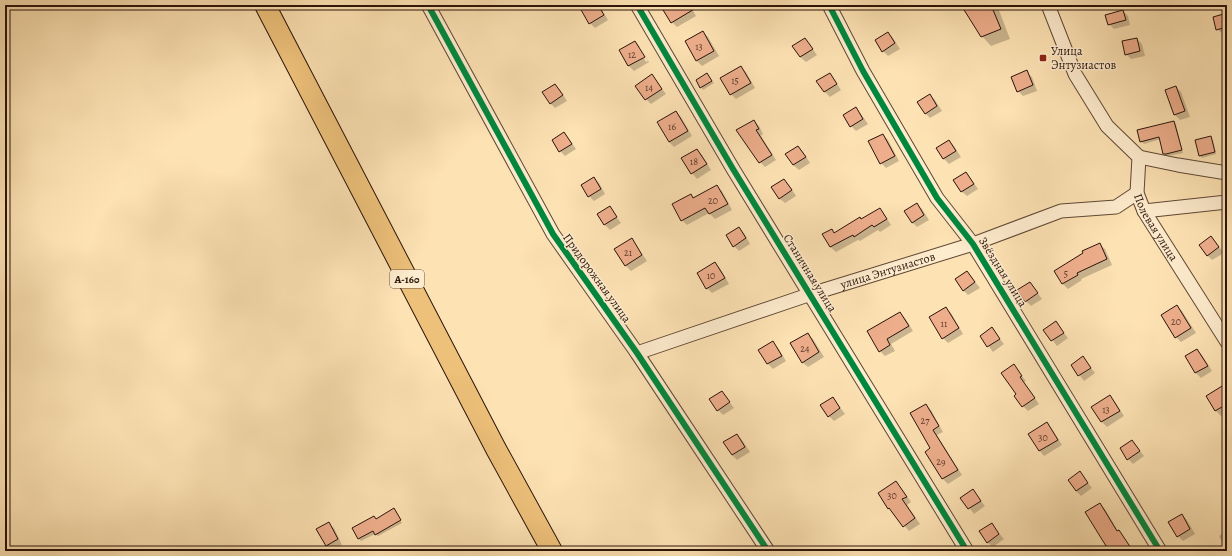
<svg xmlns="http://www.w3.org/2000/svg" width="1232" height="556" font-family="Alegreya,serif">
	<rect width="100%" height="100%" fill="#fde2b3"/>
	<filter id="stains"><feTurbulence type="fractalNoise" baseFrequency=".005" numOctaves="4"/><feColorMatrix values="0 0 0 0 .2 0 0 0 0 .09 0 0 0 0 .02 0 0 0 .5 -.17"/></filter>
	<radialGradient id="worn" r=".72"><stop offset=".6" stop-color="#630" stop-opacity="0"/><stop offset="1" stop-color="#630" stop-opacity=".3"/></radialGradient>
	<g fill="#0003">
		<path d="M587,5h12l9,15 -13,8 -5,-5z"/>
		<path d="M690,5l6,11 -19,11 -5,-5z"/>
		<path d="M863,5h10l-6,4z"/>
		<path d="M963,5h34l13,34 -19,7 -9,-10z"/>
		<path d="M1123,11l5,5 2,9 -16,4 -5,-5z"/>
		<path d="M1227,14v30l-4,-10 -6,-5z"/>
		<path d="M703,32l5,5 11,19 -17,10 -5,-5 -11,-19z"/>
		<path d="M888,33l5,5 7,11 -12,7 -5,-5z"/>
		<path d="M805,39l12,16 -11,7 -6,-5z"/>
		<path d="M1137,39l5,5 3,12 -14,3 -5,-5z"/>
		<path d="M635,42l5,5h-2l8,15 2,-1 -8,-14 9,15 -15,9 -5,-5 -8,-15z"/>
		<path d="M741,67l5,5 9,16 -19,11 -5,-5z"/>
		<path d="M1026,72l6,5 5,14 -14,5 -5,-5z"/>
		<path d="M829,74l5,5 7,11 -11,7 -5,-5 -7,-11z"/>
		<path d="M652,76l14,18 -15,10 -5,-5z"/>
		<path d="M709,77l5,6 -11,7 -6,-9z"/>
		<path d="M555,85l5,5 7,11 -12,7 -5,-5z"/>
		<path d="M1176,87l5,5 9,25 -10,3 -5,-5 -9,-25z"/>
		<path d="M930,95l5,5 7,11 -12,7 -5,-5z"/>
		<path d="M856,109l5,5 7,10 -12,7 -5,-5z"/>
		<path d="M676,112l5,5 11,19 -18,11 -5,-5z"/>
		<path d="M754,121l5,5 4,8 -2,2 15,24 -11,7 -5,-5z"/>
		<path d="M1174,122l2,2 7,29 -16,3 -3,-3 -3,-14 -17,5 -3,-3z"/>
		<path d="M564,133l5,6 7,10 -11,7 -5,-5z"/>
		<path d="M883,135l5,5 11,21 -13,7 -5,-5z"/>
		<path d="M1210,137l3,3 3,14 -14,4 -2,-2z"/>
		<path d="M949,141l5,5 7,11 -12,7 -5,-5 -6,-11z"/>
		<path d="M798,147l5,5 7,11 -11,7 -6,-5z"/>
		<path d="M697,150l5,5 9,15 -14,9 -5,-6z"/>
		<path d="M966,174l5,5 7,10 -11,7 -6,-5z"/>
		<path d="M594,178l5,5 6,11 -11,7 -5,-5z"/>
		<path d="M784,180l5,5 7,11 -11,7 -6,-5z"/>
		<path d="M717,186l5,5 10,19 -17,9 -6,-6 -22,12 -5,-5 12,-21z"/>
		<path d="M917,204l5,5 7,11 -12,7 -5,-5z"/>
		<path d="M609,207l12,16 -11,7 -5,-5 -7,-11z"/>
		<path d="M879,209l5,5 7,11 -11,7 -2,-2 -18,11 -2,-1 -22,12 -6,-5 -6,-13 8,-4 3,4 26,-14z"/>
		<path d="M739,228l5,5 6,11 -11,7 -5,-5z"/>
		<path d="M1211,237l13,16 -12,7 -5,-5z"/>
		<path d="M631,240l5,5 11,16 -16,10 -5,-5 -11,-16z"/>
		<path d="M1099,244l6,5 7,16 -31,14 1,1 -14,9 -5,-5 -8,-13z"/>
		<path d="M715,263l5,5 9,16 -17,9 -5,-5z"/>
		<path d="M967,272l13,16 -12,7 -5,-5z"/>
		<path d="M1030,283l12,16 -11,7 -5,-5z"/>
		<path d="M1177,306l5,5 14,22 -15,9 -5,-5z"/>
		<path d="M945,308l6,5 12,21 -15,9 -5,-5z"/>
		<path d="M900,313l5,5 8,13 -22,13 4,7 -10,5 -5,-5z"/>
		<path d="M1056,323l12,15 -11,8 -12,-16z"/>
		<path d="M992,329l12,15 -11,8 -12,-16z"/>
		<path d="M807,334l6,5 11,18 -16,10 -6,-5z"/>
		<path d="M773,343l5,5 8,13 -13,8 -5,-5 -8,-14z"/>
		<path d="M1197,350l5,5 10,16 -11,7 -5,-5 -10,-16z"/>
		<path d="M1083,358l12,15 -11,8 -12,-16z"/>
		<path d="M1014,366l12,15 -2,1 15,22 -11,7 -5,-5 -5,-12z"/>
		<path d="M1227,384v28l-6,4 -5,-5 -9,-15z"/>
		<path d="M722,392l12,16 -11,7 -5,-5z"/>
		<path d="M1110,397l5,5 9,14 -17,11 -5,-5 -9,-15z"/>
		<path d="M833,398l12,16 -11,7 -5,-5z"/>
		<path d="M926,405l5,5 12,22 -6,3 25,40 -14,9 -5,-5 -17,-27 6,-4z"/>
		<path d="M1047,424l5,5 10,16 -18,11 -5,-6z"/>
		<path d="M737,435l5,5 8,12 -13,8 -5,-5 -8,-12z"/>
		<path d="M1132,441l12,15 -11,8 -5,-5z"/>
		<path d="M1080,473l12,15 -11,8 -5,-5z"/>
		<path d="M896,482l5,6 10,14 -4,3 13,19 -11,7 -20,-23z"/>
		<path d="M973,491l12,15 -11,8 -12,-16z"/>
		<path d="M1100,504l5,5 13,22 16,20h-23l-24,-39z"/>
		<path d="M394,510l8,13 -24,13 -3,-2 -14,7 -2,-2 17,-19z"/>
		<path d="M1182,515l5,5 8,14 -12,7 -5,-5z"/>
		<path d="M328,523l6,5 8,17 -11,5 -5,-5z"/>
		<path d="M991,524l13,15 -11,8 -6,-5z"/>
		<path d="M1227,531v19l-8,-14z"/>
	</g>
	<g fill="#eeae8c" stroke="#2a130a">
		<path d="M585,5h13l6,10 -15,9 -9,-16z"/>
		<path d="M660,5h41l-30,18z"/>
		<path d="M961,5h30l10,24 -20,8z"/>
		<path d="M1123,10l3,10 -18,5 -3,-10z"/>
		<path d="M1227,13v14l-11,3 -3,-13z"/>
		<path d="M703,31l11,20 -18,10 -11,-20z"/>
		<path d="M888,32l7,11 -13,9 -7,-12z"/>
		<path d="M805,38l8,11 -13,8 -8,-11z"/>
		<path d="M1137,38l3,13 -15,4 -3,-14z"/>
		<path d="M635,41l10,16 -17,9 -9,-16z"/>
		<path d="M741,66l10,17 -21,12 -10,-17z"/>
		<path d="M1027,70l6,15 -16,7 -6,-15z"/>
		<path d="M707,73l5,8 -12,7 -4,-8z"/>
		<path d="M830,73l7,11 -13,8 -8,-11z"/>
		<path d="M652,74l10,15 -17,11 -10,-14z"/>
		<path d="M555,84l8,11 -13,9 -8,-12z"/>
		<path d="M1176,86l9,25 -11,4 -9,-25z"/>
		<path d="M930,94l7,12 -12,8 -8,-12z"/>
		<path d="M856,107l7,12 -13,8 -7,-12z"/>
		<path d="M676,111l12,20 -19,11 -12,-20z"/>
		<path d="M754,120l5,9 -3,1 16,25 -13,8 -23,-33z"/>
		<path d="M1174,121l8,29 -16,4h-3l-4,-17 -19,5 -3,-12z"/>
		<path d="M564,132l8,12 -13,8 -7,-12z"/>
		<path d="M883,134l12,22 -15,8 -12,-23z"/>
		<path d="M1211,136l4,16 -16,4 -4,-16z"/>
		<path d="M949,140l7,11 -13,8 -7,-11z"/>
		<path d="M798,146l8,11 -13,8 -8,-11z"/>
		<path d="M697,149l10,15 -16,10 -10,-16z"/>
		<path d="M966,172l8,12 -13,8 -8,-12z"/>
		<path d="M594,177l7,12 -13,8 -7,-12z"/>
		<path d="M784,179l8,11 -13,9 -8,-12z"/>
		<path d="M717,185l11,19 -19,10 -4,-6 -24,13 -9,-17 19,-10 2,4z"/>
		<path d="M917,203l7,12 -12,8 -8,-12z"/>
		<path d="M610,206l7,11 -13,8 -7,-11z"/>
		<path d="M880,208l7,11 -13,8 -2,-2 -18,12 -1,-2 -23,12 -8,-13 10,-5 2,4 26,-16 1,2z"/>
		<path d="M739,227l7,11 -13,9 -7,-12z"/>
		<path d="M1211,236l8,11 -12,9 -8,-11z"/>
		<path d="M632,238l10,17 -17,11 -11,-17z"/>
		<path d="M1100,243l7,16 -30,14 1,2 -16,9 -8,-13 29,-18 -1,-2z"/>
		<path d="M715,262l10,16 -19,11 -9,-16z"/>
		<path d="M967,271l8,11 -12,9 -8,-12z"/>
		<path d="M1030,282l8,11 -13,9 -8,-12z"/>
		<path d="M1177,305l14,23 -16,10 -14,-23z"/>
		<path d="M946,307l13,21 -17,11 -13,-22z"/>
		<path d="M900,312l9,14 -22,13 3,6 -11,7 -12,-21z"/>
		<path d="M1056,321l8,12 -13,8 -8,-11z"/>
		<path d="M992,327l8,12 -13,8 -7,-11z"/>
		<path d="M808,333l11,19 -17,11 -12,-20z"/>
		<path d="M773,341l9,15 -15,8 -9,-14z"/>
		<path d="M1197,349l11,17 -13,7 -10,-17z"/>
		<path d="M1083,356l8,12 -13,8 -7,-11z"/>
		<path d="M1014,364l8,12 -2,1 15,21 -13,9 -8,-11 2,-2 -15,-21z"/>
		<path d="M1227,383v21l-12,7 -9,-15z"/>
		<path d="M722,391l8,11 -13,9 -8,-12z"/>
		<path d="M1110,395l10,16 -19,11 -10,-15z"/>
		<path d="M833,397l7,11 -12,9 -8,-12z"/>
		<path d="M926,404l13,22 -6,4 25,40 -16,9 -17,-27 5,-4 -20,-35z"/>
		<path d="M1047,422l11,18 -19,11 -11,-17z"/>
		<path d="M737,434l8,13 -13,8 -9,-13z"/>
		<path d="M1132,440l8,11 -13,9 -7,-12z"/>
		<path d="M1080,471l8,12 -12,8 -8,-11z"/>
		<path d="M896,481l11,16 -5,2 13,19 -12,9 -14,-19 -1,1 -10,-16z"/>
		<path d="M973,489l8,12 -13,8 -8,-11z"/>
		<path d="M1100,503l17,28 2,-1 14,21h-24l1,-1 -3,-4h-1l-21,-34z"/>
		<path d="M394,508l7,12 -26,15 -2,-4 -15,8 -6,-11 22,-12 2,3z"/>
		<path d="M1182,514l8,15 -13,8 -9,-15z"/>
		<path d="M329,522l9,17 -12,7 -10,-17z"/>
		<path d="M992,523l7,11 -12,9 -8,-12z"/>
	</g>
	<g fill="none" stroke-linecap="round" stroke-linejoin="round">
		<g stroke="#5f4734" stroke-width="15">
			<g id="minor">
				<path d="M428,5l125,229 84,119 131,198"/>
				<path d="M637,5l96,164 234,382"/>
				<path d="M829,5l34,66 74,127 36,46 187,307"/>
				<path id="s1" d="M1048,5l27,69 32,52 32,31 -2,36 7,18 83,131"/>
				<path d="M1139,157l39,8 49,8"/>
				<path d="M1144,211l83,-9"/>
				<path id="s2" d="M637,353l174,-59 162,-50 88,-33 55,-4 21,-14"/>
			</g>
		</g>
		<g stroke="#2a130a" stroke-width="22">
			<path id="highway" d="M265,5l231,444 56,102"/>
		</g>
		<use href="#minor" stroke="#feecce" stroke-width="13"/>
		<use href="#highway" stroke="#eec17a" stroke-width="20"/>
		<g stroke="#feecce" stroke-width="8">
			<g id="cycleway">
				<path d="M428,5l125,229 84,119 131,198"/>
				<path d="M637,5l96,164 234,382"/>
				<path d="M829,5l34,66 74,127 36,46 187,307"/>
			</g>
		</g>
		<use href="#cycleway" stroke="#00873e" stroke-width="6"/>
	</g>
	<rect fill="#8f2418" stroke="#feecce" stroke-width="1.5" x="1039" y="54" width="8" height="8" rx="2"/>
	<g text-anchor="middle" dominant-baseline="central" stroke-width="3" stroke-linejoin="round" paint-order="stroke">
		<g font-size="10" fill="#5b3a2a">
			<text x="699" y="46">13</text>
			<text x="632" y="54">12</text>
			<text x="735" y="80">15</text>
			<text x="649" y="87">14</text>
			<text x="672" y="126">16</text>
			<text x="694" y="161">18</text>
			<text x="713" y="200">20</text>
			<text x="628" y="252">21</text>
			<text x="1066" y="273">5</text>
			<text x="711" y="275">10</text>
			<text x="1176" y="321">20</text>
			<text x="944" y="323">11</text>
			<text x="805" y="348">24</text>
			<text x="1106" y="409">13</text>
			<text x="925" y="420">27</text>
			<text x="1043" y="437">30</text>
			<text x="941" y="461">29</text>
			<text x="892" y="495">30</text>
		</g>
		<rect fill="#feecce" stroke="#6a5445" stroke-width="1" x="390" y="270" width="34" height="18" rx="3"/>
		<g font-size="11" font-weight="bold" fill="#2a130a">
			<text x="407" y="279">А-160</text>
		</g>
		<g font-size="12" fill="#2a130a" stroke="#feecce" text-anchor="start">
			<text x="1051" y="51">Улица<tspan x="1051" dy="14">Энтузиастов</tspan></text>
		</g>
		<g font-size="12" fill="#2a130a" stroke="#feecce">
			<text stroke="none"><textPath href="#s1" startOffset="255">Полевая улица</textPath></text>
			<text stroke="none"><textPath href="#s2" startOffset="264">улица Энтузиастов</textPath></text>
			<text transform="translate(1003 272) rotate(58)">Звёздная улица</text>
			<text transform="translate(810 273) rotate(58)">Станичная улица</text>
			<text transform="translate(597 278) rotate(54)">Придорожная улица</text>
		</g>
	</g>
	<rect width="1232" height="556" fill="none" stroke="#fde2b3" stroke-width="20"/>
	<rect x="6" y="6" width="1220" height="544" fill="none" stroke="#2a130a" stroke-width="2"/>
	<rect x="10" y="10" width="1212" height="536" fill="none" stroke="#2a130a"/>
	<rect width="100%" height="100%" filter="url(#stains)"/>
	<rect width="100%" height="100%" fill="url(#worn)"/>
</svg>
